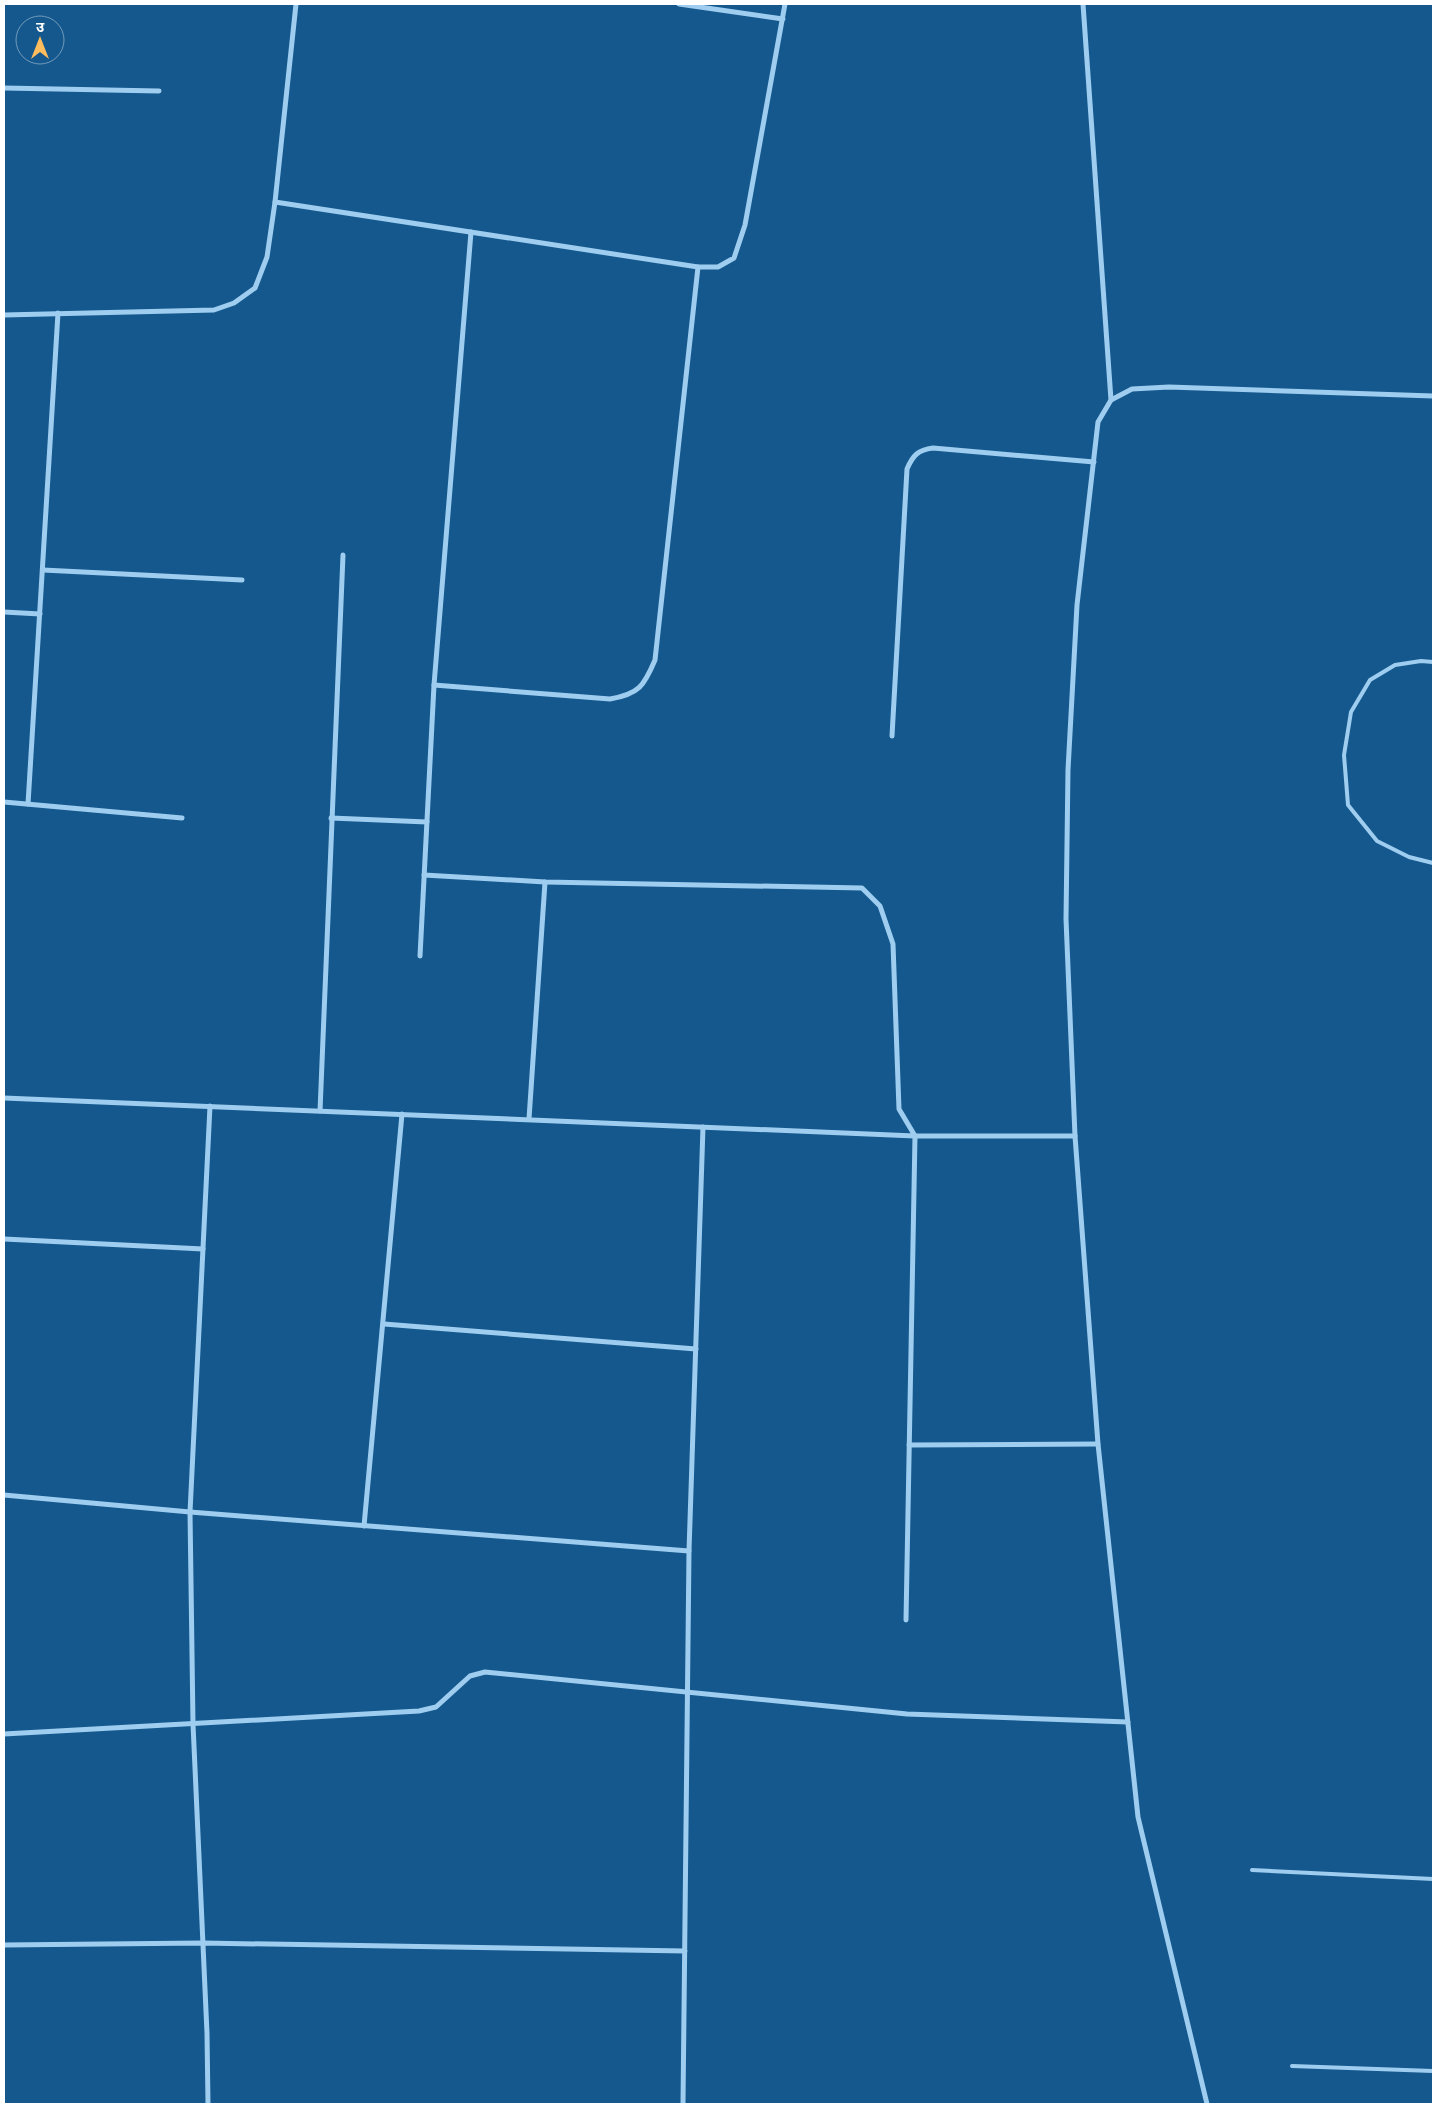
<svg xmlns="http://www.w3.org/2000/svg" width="1437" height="2108" font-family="Raleway,'Noto Sans Devanagari',sans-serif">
	<rect width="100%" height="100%" fill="#14588d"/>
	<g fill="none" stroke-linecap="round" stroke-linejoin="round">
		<g stroke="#9ecdf0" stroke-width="4">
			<path d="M1433,662l-12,-1 -26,4 -25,15 -19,32 -7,43 4,50 29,36 32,16 24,6"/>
			<path d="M1252,1870l181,9"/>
			<path d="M1292,2066l141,5"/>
		</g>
		<g stroke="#9ecdf0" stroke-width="5">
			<path d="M679,4l104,15"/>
			<path d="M1083,4l28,396"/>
			<path d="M4,88l155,3"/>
			<path d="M275,202l423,65h20l16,-9 11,-33 40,-221"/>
			<path d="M4,315l210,-5 20,-7 21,-15 12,-31 8,-55 21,-198"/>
			<path d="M43,570l199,10"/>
			<path d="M4,612l36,2"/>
			<path d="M434,685l176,14c29,-5 34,-13 45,-39l43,-393"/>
			<path d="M892,736l15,-267c6,-14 11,-19 26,-21l161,14"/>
			<path d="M4,802l178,16"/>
			<path d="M28,804l30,-491"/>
			<path d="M331,818l96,4"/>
			<path d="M424,875l121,7 317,6 18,18 13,38 6,165 16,27 -9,484"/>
			<path d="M420,956l14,-271 37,-453"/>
			<path d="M4,1098l911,38h160"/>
			<path d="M320,1111l23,-556"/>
			<path d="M529,1119l16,-237"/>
			<path d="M4,1239l199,10"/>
			<path d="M384,1324l312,25"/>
			<path d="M909,1445l189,-1"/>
			<path d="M4,1495l186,17 499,39"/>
			<path d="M364,1526l38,-412"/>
			<path d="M4,1734l415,-23 17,-4 34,-31 15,-4 422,42 221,8"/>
			<path d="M4,1945l199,-2 482,8"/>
			<path d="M208,2104l-1,-71 -14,-309 -3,-212 20,-406"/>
			<path d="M683,2104l6,-553 14,-424"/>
			<path d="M1207,2104l-69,-287 -40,-373 -23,-308 -9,-217 2,-149 9,-165 21,-183 13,-22 21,-11 37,-2 264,9"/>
		</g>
	</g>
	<rect width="1437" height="2108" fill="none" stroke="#ffffff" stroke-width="10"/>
	<g transform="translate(40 40)"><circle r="24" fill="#14588d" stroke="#729bbb"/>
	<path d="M0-4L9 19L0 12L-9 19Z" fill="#ffbd5d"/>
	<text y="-8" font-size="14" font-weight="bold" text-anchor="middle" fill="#ffffff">उ</text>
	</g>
</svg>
